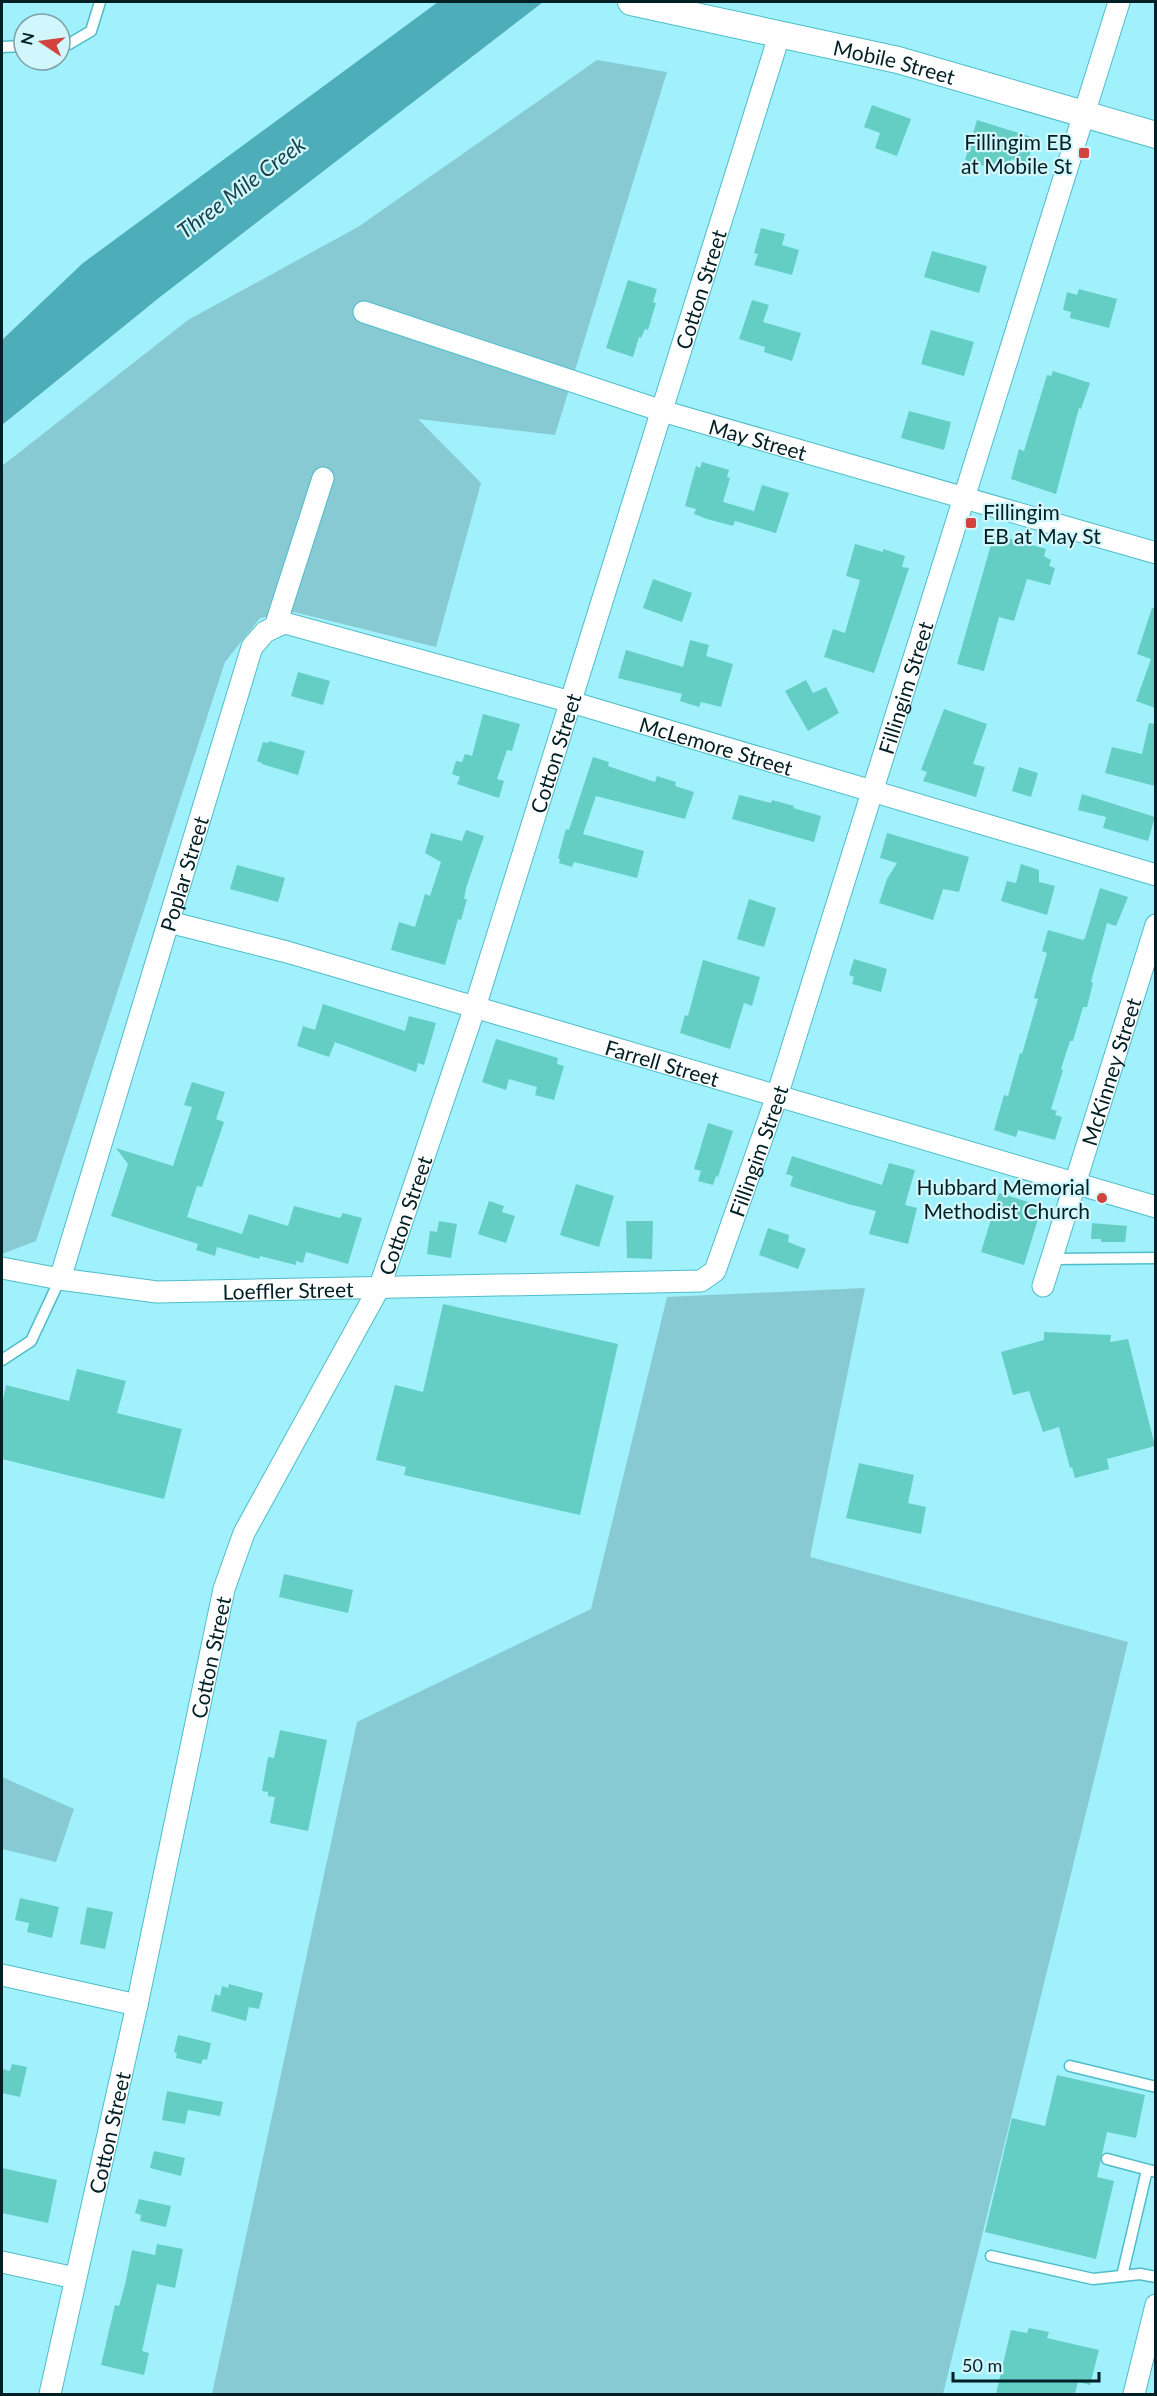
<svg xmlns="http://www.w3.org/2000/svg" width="1157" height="2396" font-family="Lato,sans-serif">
	<rect width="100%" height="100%" fill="#a0f1fc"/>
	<g fill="#87cad3">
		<path d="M597,60l70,12 -112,363 -137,-16 63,64 -45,164 -142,-35 -34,6 -35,44 -189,579 -34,13v-788l186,-146 170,-93z"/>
		<path d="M865,1288l-55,269 318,85 -185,752h-731l145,-672 234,-113 76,-312z"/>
		<path d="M2,1777l72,32 -18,53 -54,-13z"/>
	</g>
	<path fill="#4daeba" d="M438,2h105l-383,295 -158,128v-85l81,-77z"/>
	<g fill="#64cec4">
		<path d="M872,105l39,14 -14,37 -22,-8 5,-15 -16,-6z"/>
		<path d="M977,120l58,18 -8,26 -16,-5 -4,14 -42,-13z"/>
		<path d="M761,228l24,6 -3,11 17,5 -7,25 -38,-10 4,-11 -4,-1z"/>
		<path d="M932,251l55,15 -8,27 -55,-16z"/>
		<path d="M628,280l29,9 -4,13 3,1 -8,27 -3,-1 -4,9 -2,-1 -6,20 -27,-9z"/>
		<path d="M1079,289l38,10 -8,29 -39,-10 1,-6 -8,-2 4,-18 10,3z"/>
		<path d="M752,300l17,5 -6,17 38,11 -9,28 -28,-9 1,-5 -26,-8z"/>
		<path d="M931,330l43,12 -10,34 -43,-12z"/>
		<path d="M1053,371l37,12 -9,26 -2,-1 -23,86 -45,-15 8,-30 5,2 23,-76 4,1z"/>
		<path d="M909,411l42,11 -7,28 -43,-12z"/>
		<path d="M702,462l27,8 -2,7 3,1 -7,24 31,9 8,-26 27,8 -13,40 -41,-12 -2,5 -26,-7 -13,-5 2,-5 -11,-3 11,-40 4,2z"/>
		<path d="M994,534l52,15 -2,7 7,4 -2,6 6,2 -5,17 -23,-6 -13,42 -15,-4 -15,54 -27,-7z"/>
		<path d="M855,544l28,8v-3l22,7 -3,11 7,1 -35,105 -50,-16 9,-28 12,4 15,-53 -14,-4z"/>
		<path d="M653,579l39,14 -10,29 -39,-14z"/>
		<path d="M1152,608h3v100l-19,-7 15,-42 -14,-5z"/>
		<path d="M690,640l19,5 -3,11 27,8 -12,43 -20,-5 -2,5 -10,-3 -9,-3 2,-7 -64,-16 8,-28 57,17z"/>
		<path d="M298,672l32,9 -7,24 -32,-9z"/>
		<path d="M806,680l7,13 13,-6 13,26 -31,18 -23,-40z"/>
		<path d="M944,709l43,15 -14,40 12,3 -9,30 -53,-16 4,-9 -6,-2z"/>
		<path d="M483,714l37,10 -8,27 -5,-1 -10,29 7,2 -5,17 -42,-14 3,-7 -8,-3 4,-13 6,1 3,-8 7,2z"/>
		<path d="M1149,723l6,1v62l-50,-13 7,-26 30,7z"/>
		<path d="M269,741l36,10 -7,24 -36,-11v-1l-5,-2 6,-19 5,1z"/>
		<path d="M593,757l16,5 -1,4 47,16 2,-6 19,6 -1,4 19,6 -9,27 -89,-23 -13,38 61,17 -7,27 -63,-16 -2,5 -13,-4 1,-4 -2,-1 8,-29 3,1z"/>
		<path d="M1019,767l19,6 -7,24 -19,-6z"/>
		<path d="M1082,794l73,23 -7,24 -45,-13 3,-11 -28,-7z"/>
		<path d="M739,795l32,8 1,-3 22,6 -1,2 28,8 -7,26 -82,-23z"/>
		<path d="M466,830l18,6 -18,52 -2,11h3l-6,21 -3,-1 -13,46 -54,-15 8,-28 16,5 10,-33 5,2 11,-34 -16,-9 6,-20 31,8z"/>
		<path d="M887,833l82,24 -10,35 -16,-3 -10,31 -54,-17 8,-24 10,-16 -17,-5z"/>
		<path d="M1021,864l18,6v12l16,4 -8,29 -46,-14 6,-20 9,2z"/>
		<path d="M237,865l48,13 -7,24 -48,-13z"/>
		<path d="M1100,888l28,9 -12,29 -9,-3 -16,59 2,1 -6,24h-4l-10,34h-3l-9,28 2,1 -12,39 6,2 -2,4 7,2 -7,23 -37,-10 -2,7 -22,-7 10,-35 4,1 12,-43 2,1 16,-55 -4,-1 13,-45 -5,-2 6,-21 35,10 2,-2z"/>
		<path d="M749,899l27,9 -12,39 -27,-8z"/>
		<path d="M854,959l33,10 -6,23 -29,-8 2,-7 -5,-2z"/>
		<path d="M703,960l57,17 -8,29 -8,-3 -14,46 -50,-16 5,-18 3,1z"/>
		<path d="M323,1004l82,27 4,-15 27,7 -12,42 -6,-2 -2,9 -81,-30 -6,15 -32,-11 6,-20 12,4z"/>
		<path d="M496,1039l62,19 -1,6 7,2 -10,34 -19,-5 2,-8 -28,-8 -3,11 -24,-8z"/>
		<path d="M192,1082l33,10 -9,27 8,3 -22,65 -5,-1 -10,31 55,17 7,-20 39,12 6,-20 46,12 3,-5 19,5 -14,46 -42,-12 -3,11 -7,-2v4l-36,-9 -1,3 -42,-12 -2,9 -19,-6 2,-6 -87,-28 17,-52 -12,-16 57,18 19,-59 -8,-2z"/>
		<path d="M708,1123l25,8 -15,46 -2,-1 -3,9 -15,-4 3,-10 -7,-2z"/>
		<path d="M792,1156l90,29 7,-22 26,7 -10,35 12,3 -9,36 -39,-10 7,-23 -28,-7 -58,-18 3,-10 -7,-2z"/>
		<path d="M576,1184l38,12 -15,51 -39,-12z"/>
		<path d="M999,1193l43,13 -18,59 -43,-13z"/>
		<path d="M489,1201l15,5 -2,6 13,4 -9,27 -28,-9z"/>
		<path d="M439,1221l18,3 -6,34 -24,-4 3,-23 7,1z"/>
		<path d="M626,1221h27l-1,38 -25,-1z"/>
		<path d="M1092,1223l35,3 -2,16h-24v-3h-10z"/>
		<path d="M768,1228l21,7 -1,7 18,7 -8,20 -39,-14z"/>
		<path d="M443,1304l175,40 -38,171 -176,-40 2,-8 -30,-7 19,-75 28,7z"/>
		<path d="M1044,1332l67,3 -1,7 18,-3 27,107 -48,13 2,10 -34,9 -3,-11 -2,1 -11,-41 -16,5 -14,-41 -16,4 -12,-43 43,-12z"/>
		<path d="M77,1369l49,12 -9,32 65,16 -18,70 -162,-40v-55l4,-19 63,16z"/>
		<path d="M859,1463l55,12 -6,28 18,4 -5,27 -75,-16z"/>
		<path d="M284,1574l69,16 -5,23 -69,-16z"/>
		<path d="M280,1730l47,10 -19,91 -38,-8 5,-26 -7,-1v-4l-6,-1 6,-34 6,1z"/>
		<path d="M20,1898l39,9 -7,31 -25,-6 2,-9 -14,-3z"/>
		<path d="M87,1907l26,5 -8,37 -25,-5z"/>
		<path d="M229,1984l34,9 -4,16 -10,-2 -3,14 -35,-10 4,-17 5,2 2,-10 6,2z"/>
		<path d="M178,2035l33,8 -4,17 -4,-1 -2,5 -25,-6 1,-5 -3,-1z"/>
		<path d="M12,2064l15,3 -7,30 -18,-4v-24l8,2z"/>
		<path d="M1057,2075l88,20 -9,43 -29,-6 -10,45 17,4 -18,78 -111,-27 27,-114 33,8z"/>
		<path d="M167,2091l56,11 -3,14 -32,-6 -3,14 -23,-4z"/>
		<path d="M154,2151l31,7 -4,18 -31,-8z"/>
		<path d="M2,2168l55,12 -9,43 -46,-10z"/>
		<path d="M139,2199l32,7 -5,21 -26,-6 1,-6 -6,-2z"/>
		<path d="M157,2244l26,5 -8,39 -18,-4 -15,67 7,2 -5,22 -43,-10 14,-60 4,1 6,-21 7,-35 23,5z"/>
		<path d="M1029,2328l20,4 -2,6 52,12 -9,35 -12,-3 -3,12h-79l15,-64 16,3z"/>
	</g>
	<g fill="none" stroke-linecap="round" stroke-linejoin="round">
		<g stroke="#4fbcca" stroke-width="13">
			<g id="service">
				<path d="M60,44h9l22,-13 9,-29"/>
				<path d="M2,47l22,-1"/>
				<path d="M1051,1259l105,-1"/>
				<path d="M2,1360l29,-19 29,-62"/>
				<path d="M1070,2066l86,21"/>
				<path d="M1107,2159l49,13"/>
				<path d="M991,2256l102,23 47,-5 16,3"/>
				<path d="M1122,2276l25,-106"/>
			</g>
		</g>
		<g stroke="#4fbcca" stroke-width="23">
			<g id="minor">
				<path id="s1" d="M364,312l298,99 494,142"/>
				<path id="s2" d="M275,627l10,-4 286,79 585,173"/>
				<path id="s3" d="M169,922l118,30 869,255"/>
				<path id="s4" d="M2,1268l58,11 97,13 544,-11 14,-10 62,-175 342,-1094"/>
				<path id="s5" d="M60,1279l192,-632 13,-15 10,-5 48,-149"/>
				<path id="s6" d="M1043,1286l113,-361"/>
				<path d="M2,1975l135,30"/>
				<path d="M2,2262l73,16"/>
				<path id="s7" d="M50,2394l87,-389 87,-416 20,-56 136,-247 95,-279 305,-974"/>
				<path d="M1134,2394l22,-89"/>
			</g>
		</g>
		<g stroke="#4fbcca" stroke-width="28">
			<g id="tertiary">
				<path id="s8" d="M631,2l267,58 258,75"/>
			</g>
		</g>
		<use href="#service" stroke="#fff" stroke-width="10"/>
		<use href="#minor" stroke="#fff" stroke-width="21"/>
		<use href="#tertiary" stroke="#fff" stroke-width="26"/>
	</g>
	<g fill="#d1433c" stroke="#d1f7fc" stroke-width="2">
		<rect x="1078" y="147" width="12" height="12" rx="3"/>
		<rect x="965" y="517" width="12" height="12" rx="3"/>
		<circle cx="1102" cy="1198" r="6"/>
	</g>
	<g text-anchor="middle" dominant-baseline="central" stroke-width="4.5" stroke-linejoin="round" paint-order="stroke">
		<g font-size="21" fill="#002025" stroke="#d1f7fc">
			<text stroke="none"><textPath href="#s8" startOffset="270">Mobile Street</textPath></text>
			<text stroke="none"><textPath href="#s7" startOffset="2212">Cotton Street</textPath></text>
			<text stroke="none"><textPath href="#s1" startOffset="414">May Street</textPath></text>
			<text stroke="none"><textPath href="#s4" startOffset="1332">Fillingim Street</textPath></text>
			<text stroke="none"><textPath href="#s2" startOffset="459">McLemore Street</textPath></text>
			<text stroke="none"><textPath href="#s7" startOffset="1726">Cotton Street</textPath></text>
			<text stroke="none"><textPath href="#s5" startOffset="424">Poplar Street</textPath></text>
			<text stroke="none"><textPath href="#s3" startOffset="513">Farrell Street</textPath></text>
			<text stroke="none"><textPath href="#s6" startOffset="225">McKinney Street</textPath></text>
			<text stroke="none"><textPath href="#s4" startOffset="846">Fillingim Street</textPath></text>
			<text stroke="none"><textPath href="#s7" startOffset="1240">Cotton Street</textPath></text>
			<text stroke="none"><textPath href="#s4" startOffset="288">Loeffler Street</textPath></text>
			<text stroke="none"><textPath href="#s7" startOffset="754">Cotton Street</textPath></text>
			<text stroke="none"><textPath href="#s7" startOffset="268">Cotton Street</textPath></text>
		</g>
		<g font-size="21" fill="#002025" stroke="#d1f7fc" text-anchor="end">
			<text x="1072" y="141">Fillingim EB<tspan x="1072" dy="24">at Mobile St</tspan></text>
			<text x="983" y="511" text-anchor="start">Fillingim<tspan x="983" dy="24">EB at May St</tspan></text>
			<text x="1090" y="1186">Hubbard Memorial<tspan x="1090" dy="24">Methodist Church</tspan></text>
		</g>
		<g font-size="22" font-style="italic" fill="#164348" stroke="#d1f7fc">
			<text transform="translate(241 187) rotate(-37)">Three Mile Creek</text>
		</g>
	</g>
	<rect width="1157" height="2396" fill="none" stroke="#002025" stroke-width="6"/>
	<g transform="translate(42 42) rotate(283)"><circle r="28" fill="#d1f7fc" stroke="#7da1a6" stroke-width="1.5"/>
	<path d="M0-4.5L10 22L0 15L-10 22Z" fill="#d1433c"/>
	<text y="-9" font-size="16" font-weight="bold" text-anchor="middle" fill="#002025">N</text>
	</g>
	<path d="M953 2372v9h146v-9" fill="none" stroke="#002025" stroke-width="3"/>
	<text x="962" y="2372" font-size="18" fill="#002025" stroke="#d1f7fc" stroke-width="4.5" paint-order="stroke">50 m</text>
</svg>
